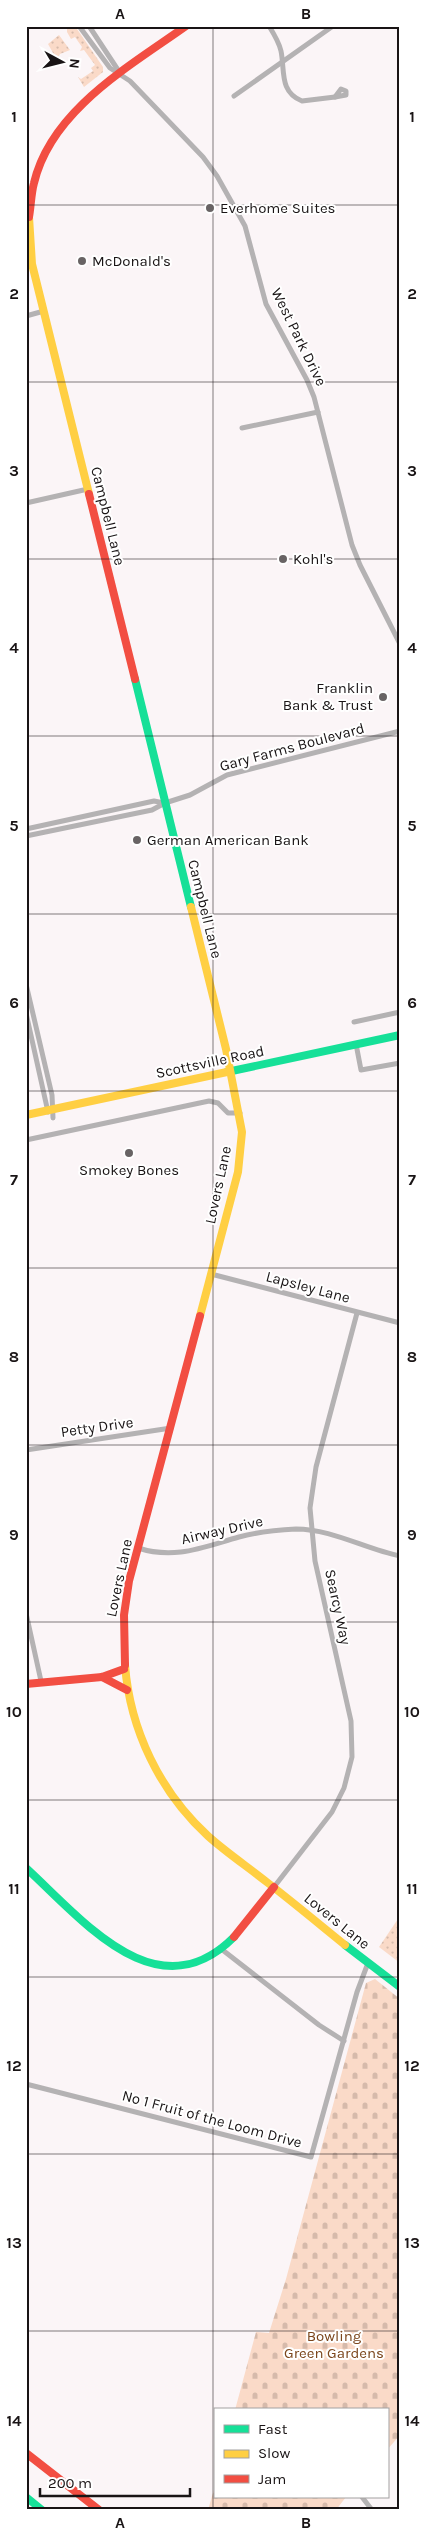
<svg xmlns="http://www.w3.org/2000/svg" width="426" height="2536" font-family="Karla,sans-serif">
	<defs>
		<pattern id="grass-dots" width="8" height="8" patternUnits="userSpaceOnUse" patternTransform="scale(1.25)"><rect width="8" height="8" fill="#fadac8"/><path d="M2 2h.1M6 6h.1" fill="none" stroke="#d6baab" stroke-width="1.8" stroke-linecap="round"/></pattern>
		<pattern id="cemetery-stones" width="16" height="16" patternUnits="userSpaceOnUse" patternTransform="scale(1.25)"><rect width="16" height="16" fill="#fadac8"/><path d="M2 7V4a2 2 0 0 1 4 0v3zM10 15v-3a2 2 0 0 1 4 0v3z" fill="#d6baab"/></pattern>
	</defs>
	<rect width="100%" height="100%" fill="#fbf5f7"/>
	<g fill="url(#grass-dots)">
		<path d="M70,27l7,2 26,38v5l-19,15 -6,-10 3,2 12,-8 -2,-3 4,-3 -11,-15 -4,1 2,-4 -7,-10 -4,2 -4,-7v-4z"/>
		<path d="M59,35l11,15 -10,4 -3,6 -9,-16z"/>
		<path d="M400,1916v47l-21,-16z"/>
	</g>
	<g fill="url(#cemetery-stones)">
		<path d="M375,1979l25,20v436l-13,15v-40h-152l21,-78 13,1 17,-54 80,-296z"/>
		<path d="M215,2486v11h131l-10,13h-128z"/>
	</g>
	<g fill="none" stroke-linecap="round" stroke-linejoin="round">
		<g stroke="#b4b2b3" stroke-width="5">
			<path d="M79,26l31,42 20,13 73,76 14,19 28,50 21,78 41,76 7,17 38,148 8,20 40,79"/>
			<path d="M89,26l31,47"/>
			<path d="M269,26c5,8 10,16 12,25 4,19 -2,41 21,50l33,-4"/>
			<path d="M341,89l5,2v4l-11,2z"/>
			<path d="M234,96l99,-70"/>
			<path d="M26,316l18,-5"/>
			<path d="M242,428l76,-16"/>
			<path d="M26,503l62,-14"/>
			<path d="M26,829l128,-28 10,2"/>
			<path d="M26,836l126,-26 13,-7 25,-8 37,-20 173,-44"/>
			<path d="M26,984l26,111 1,23"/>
			<path d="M26,1013l22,99"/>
			<path d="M354,1022l46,-10"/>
			<path d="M356,1044l5,26 39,-7"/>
			<path d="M26,1140l183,-39 9,2 10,10h12"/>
			<path d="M211,1274l189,49"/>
			<path d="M26,1450l145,-22"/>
			<path d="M138,1548c37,12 65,-1 101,-11 18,-5 38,-7 57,-8 36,0 69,20 104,27"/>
			<path d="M26,1613l15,68"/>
			<path d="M274,1887l58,-75 12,-24 8,-31 -1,-36 -36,-160 -5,-53 6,-41 41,-154"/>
			<path d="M220,1948l99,77 25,16"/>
			<path d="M26,2084l285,73 46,-165 11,-29"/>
			<path d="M362,2497l10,13"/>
		</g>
		<g stroke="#16e098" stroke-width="8">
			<path d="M135,679l56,228"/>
			<path d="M227,1072l173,-37"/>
			<path d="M26,1868c56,51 131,146 208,69"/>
			<path d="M345,1945l55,42"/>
			<path d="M26,2497l16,13"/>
		</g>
		<g stroke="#ffcf43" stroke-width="8">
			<path d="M29,217l3,47 57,230"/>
			<path d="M191,907l35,142 16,83 -4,40 -38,144"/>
			<path d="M26,1115l201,-43"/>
			<path d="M125,1665c5,65 35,127 83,171 19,17 40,31 60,47 26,20 51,41 77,62"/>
		</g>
		<g stroke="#f24e42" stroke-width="8">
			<path d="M29,217c2,-11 2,-23 5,-34 17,-73 96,-117 152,-157"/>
			<path d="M89,494l46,185"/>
			<path d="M125,1665l-1,-50 5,-34 71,-265"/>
			<path d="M102,1677l25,13"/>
			<path d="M26,1684l76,-7 22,-8"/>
			<path d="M234,1937l40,-50"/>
			<path d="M26,2453l73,57"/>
		</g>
	</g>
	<path fill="none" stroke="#191415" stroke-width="1" stroke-opacity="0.55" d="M213,26v2484M26,205h374M26,382h374M26,559h374M26,736h374M26,914h374M26,1091h374M26,1268h374M26,1445h374M26,1622h374M26,1800h374M26,1977h374M26,2154h374M26,2331h374"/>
	<g fill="#686364" stroke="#fff" stroke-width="2">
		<circle cx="210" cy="208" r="5"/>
		<circle cx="82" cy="261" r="5"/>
		<circle cx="283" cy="559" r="5"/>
		<circle cx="383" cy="697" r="5"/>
		<circle cx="137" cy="840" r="5"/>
		<circle cx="129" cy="1153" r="5"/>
	</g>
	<g text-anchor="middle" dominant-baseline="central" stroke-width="4" stroke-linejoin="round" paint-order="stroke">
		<g font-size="15" fill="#191415" stroke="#fff" text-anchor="start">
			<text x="220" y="208">Everhome Suites</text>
			<text x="92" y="261">McDonald's</text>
			<text x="293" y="559">Kohl's</text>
			<text x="373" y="688" text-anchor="end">Franklin<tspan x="373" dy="17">Bank &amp; Trust</tspan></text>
			<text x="147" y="840">German American Bank</text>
			<text x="129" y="1170" text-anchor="middle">Smokey Bones</text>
		</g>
		<g font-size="15" fill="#191415" stroke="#fff">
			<text transform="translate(299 337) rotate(64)">West Park Drive</text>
			<text transform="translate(108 516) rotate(76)">Campbell Lane</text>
			<text transform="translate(292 747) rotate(-15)">Gary Farms Boulevard</text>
			<text transform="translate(205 909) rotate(76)">Campbell Lane</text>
			<text transform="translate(210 1062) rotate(-12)">Scottsville Road</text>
			<text transform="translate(218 1185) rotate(-78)">Lovers Lane</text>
			<text transform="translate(308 1287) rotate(15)">Lapsley Lane</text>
			<text transform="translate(97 1427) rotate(-8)">Petty Drive</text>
			<text transform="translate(222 1530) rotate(-13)">Airway Drive</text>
			<text transform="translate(119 1578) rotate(-78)">Lovers Lane</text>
			<text transform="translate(338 1607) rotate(78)">Searcy Way</text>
			<text transform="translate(337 1921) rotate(39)">Lovers Lane</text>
			<text transform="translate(212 2119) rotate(15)">No 1 Fruit of the Loom Drive</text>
		</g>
		<g font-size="15" fill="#7b451b" stroke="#fff">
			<text x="334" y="2336">Bowling<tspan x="334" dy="17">Green Gardens</tspan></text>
		</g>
	</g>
	<rect width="426" height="2536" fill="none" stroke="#ffffff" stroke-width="55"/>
	<rect x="214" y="2408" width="175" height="90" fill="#ffffff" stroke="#a3a1a1"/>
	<rect x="224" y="2425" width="25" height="8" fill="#16e098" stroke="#a3a1a1"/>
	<text x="258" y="2434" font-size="15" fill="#191415">Fast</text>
	<rect x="224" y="2450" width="25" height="8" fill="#ffcf43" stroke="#a3a1a1"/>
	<text x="258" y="2458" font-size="15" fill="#191415">Slow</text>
	<rect x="224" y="2475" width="25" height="8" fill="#f24e42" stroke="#a3a1a1"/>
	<text x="258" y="2484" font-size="15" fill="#191415">Jam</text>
	<g transform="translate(62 62) rotate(97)" stroke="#ffffff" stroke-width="4" paint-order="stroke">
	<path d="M0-4L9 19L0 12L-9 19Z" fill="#191415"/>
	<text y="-8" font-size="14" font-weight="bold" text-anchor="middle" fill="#191415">N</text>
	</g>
	<path d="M40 2488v8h150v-8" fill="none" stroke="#191415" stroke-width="2.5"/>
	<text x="48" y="2488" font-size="15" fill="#191415" stroke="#ffffff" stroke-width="4" paint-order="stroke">200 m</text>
	<rect x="28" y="28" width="370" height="2480" fill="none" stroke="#191415" stroke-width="2"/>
	<g font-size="16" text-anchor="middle" font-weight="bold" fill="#191415">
		<text x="120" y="19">A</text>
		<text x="306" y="19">B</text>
		<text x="14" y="122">1</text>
		<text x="412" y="122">1</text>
		<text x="14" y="299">2</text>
		<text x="412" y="299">2</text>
		<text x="14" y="476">3</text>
		<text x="412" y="476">3</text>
		<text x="14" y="653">4</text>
		<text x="412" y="653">4</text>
		<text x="14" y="831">5</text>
		<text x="412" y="831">5</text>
		<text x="14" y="1008">6</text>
		<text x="412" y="1008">6</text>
		<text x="14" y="1185">7</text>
		<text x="412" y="1185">7</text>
		<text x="14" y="1362">8</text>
		<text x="412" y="1362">8</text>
		<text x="14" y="1540">9</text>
		<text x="412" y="1540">9</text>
		<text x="14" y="1717">10</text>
		<text x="412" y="1717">10</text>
		<text x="14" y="1894">11</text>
		<text x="412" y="1894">11</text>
		<text x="14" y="2071">12</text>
		<text x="412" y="2071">12</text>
		<text x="14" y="2248">13</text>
		<text x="412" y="2248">13</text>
		<text x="14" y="2426">14</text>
		<text x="412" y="2426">14</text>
		<text x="120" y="2528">A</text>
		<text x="306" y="2528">B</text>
	</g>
</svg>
